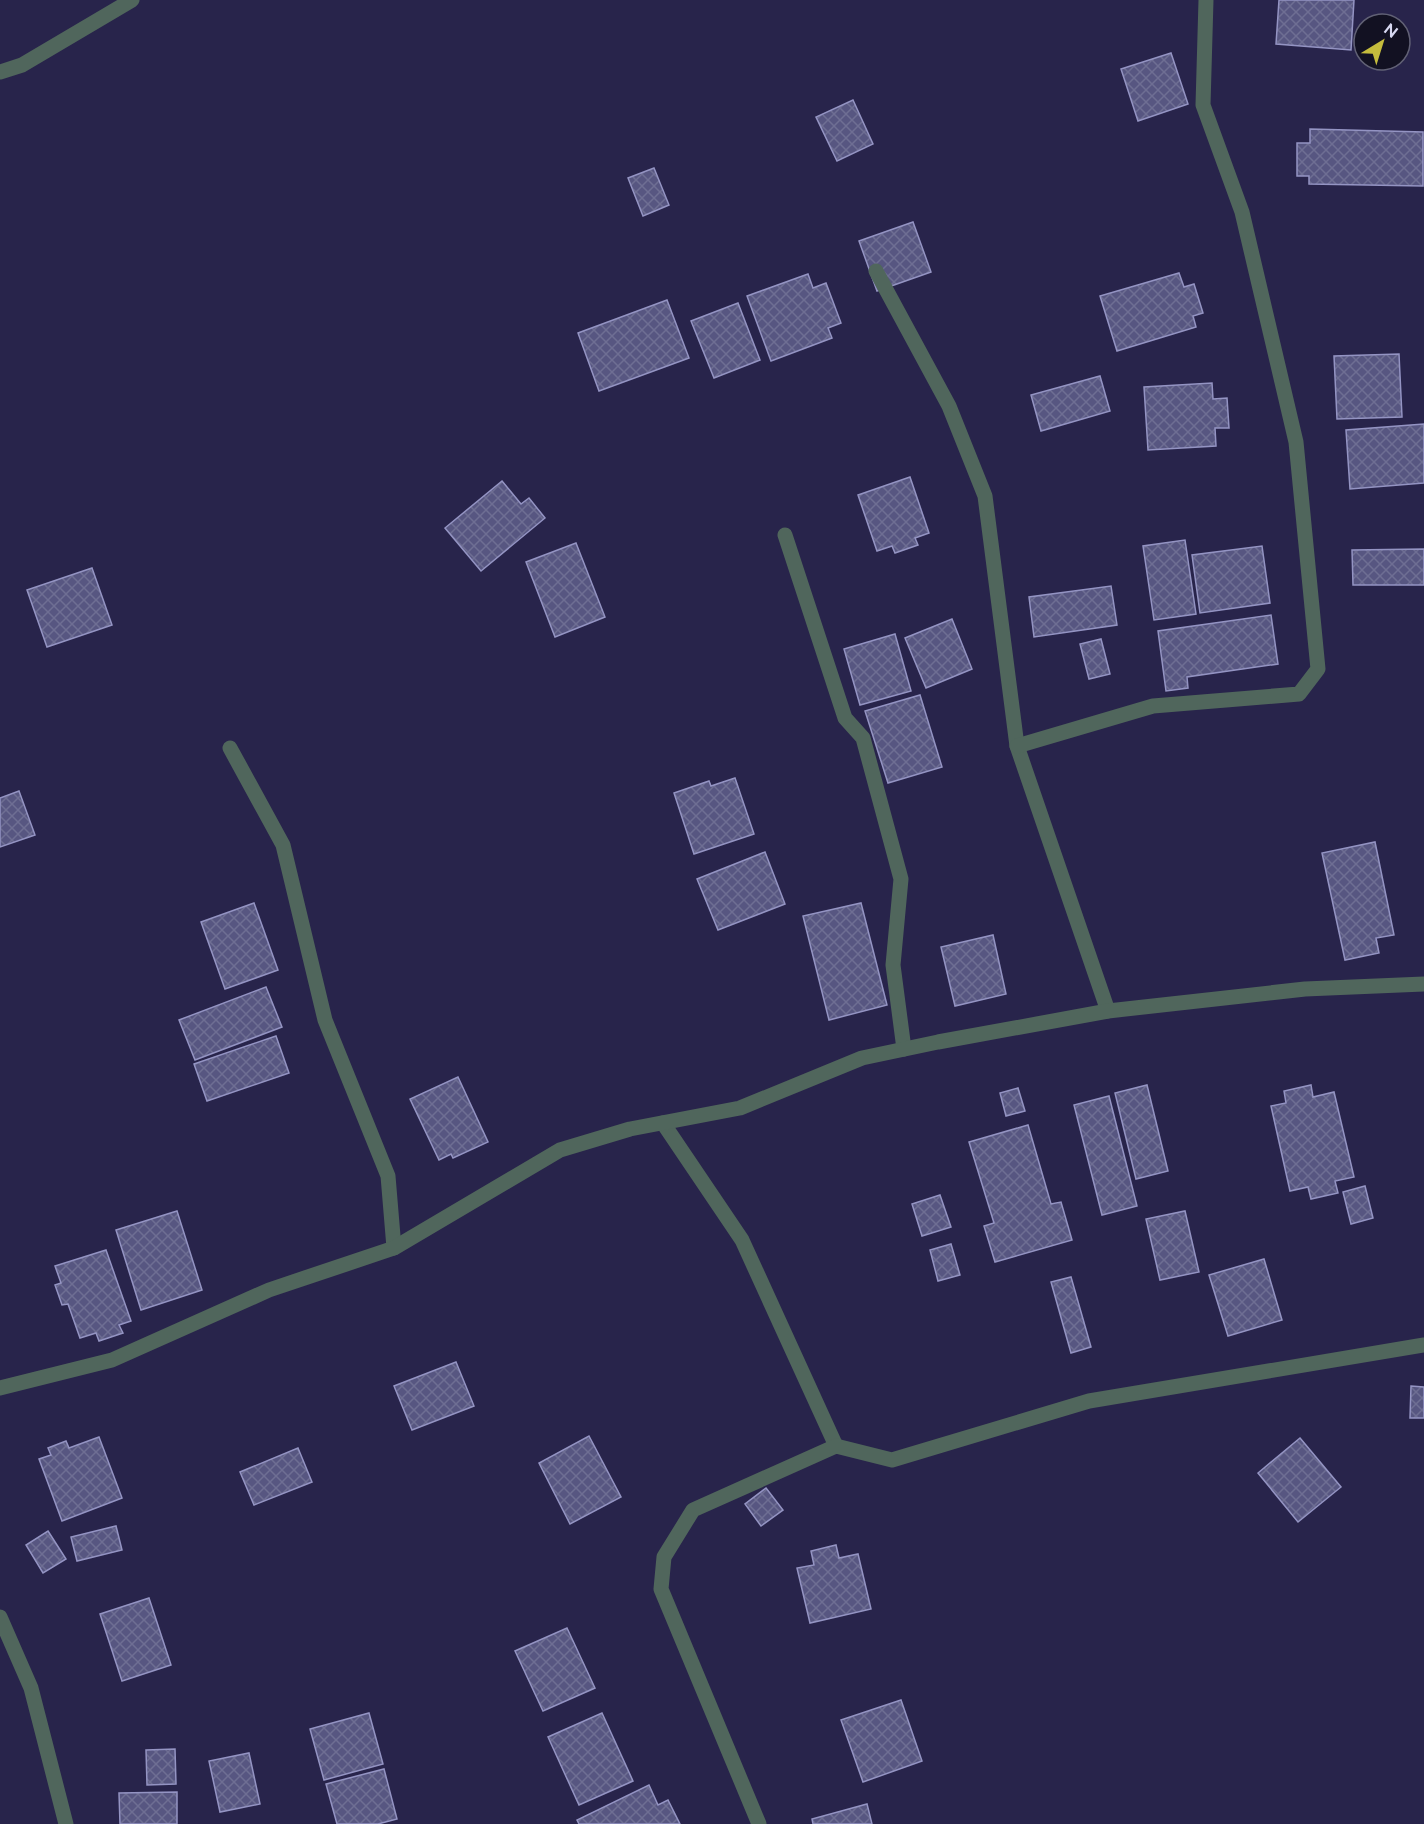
<svg xmlns="http://www.w3.org/2000/svg" width="1424" height="1824" font-family="Raleway,sans-serif">
	<defs>
		<pattern id="building-cross-hatch" width="8" height="8" patternUnits="userSpaceOnUse" patternTransform="scale(1.5)"><rect width="8" height="8" fill="#575681"/><path d="M0 0l8 8M0 8l8-8" fill="none" stroke="#6e6e93"/></pattern>
	</defs>
	<rect width="100%" height="100%" fill="#28244b"/>
	<g fill="url(#building-cross-hatch)" stroke="#9494c3" stroke-width="1.5">
		<path d="M1279,0h75l-3,50 -75,-6z"/>
		<path d="M1171,53l17,51 -50,17 -17,-52z"/>
		<path d="M853,100l20,44 -36,17 -21,-44z"/>
		<path d="M1310,129l113,3v54l-114,-2v-8h-12v-33h13z"/>
		<path d="M654,168l15,37 -26,11 -15,-38z"/>
		<path d="M913,222l18,50 -54,19 -18,-50z"/>
		<path d="M1179,273l5,14 10,-3 9,29 -10,3 3,11 -79,24 -17,-55z"/>
		<path d="M808,274l5,14 13,-5 15,40 -13,5 4,10 -61,23 -24,-65z"/>
		<path d="M667,300l22,58 -90,33 -21,-58z"/>
		<path d="M738,303l22,57 -46,18 -23,-57z"/>
		<path d="M1399,354l3,63 -65,2 -3,-63z"/>
		<path d="M1100,376l10,35 -69,20 -10,-36z"/>
		<path d="M1212,383l1,16 14,-1 2,30h-14l1,18 -68,4 -4,-63z"/>
		<path d="M1424,424v59l-74,6 -4,-59z"/>
		<path d="M910,477l19,56 -14,5 3,7 -23,8 -3,-7 -15,5 -19,-56z"/>
		<path d="M502,481l19,23 8,-6 16,20 -64,53 -36,-43z"/>
		<path d="M1185,540l11,74 -42,6 -11,-74z"/>
		<path d="M576,543l29,74 -50,20 -29,-75z"/>
		<path d="M1262,546l8,57 -70,10 -8,-58z"/>
		<path d="M1424,549v36h-71l-1,-35z"/>
		<path d="M92,568l20,57 -65,22 -20,-57z"/>
		<path d="M1111,586l6,39 -83,12 -5,-40z"/>
		<path d="M1271,615l7,49 -91,13 1,11 -22,3 -8,-60z"/>
		<path d="M952,619l20,50 -46,19 -21,-50z"/>
		<path d="M895,634l16,57 -51,14 -16,-56z"/>
		<path d="M1101,639l9,35 -21,5 -9,-35z"/>
		<path d="M920,695l22,72 -54,16 -23,-72z"/>
		<path d="M735,778l19,56 -60,20 -20,-61 35,-12 2,5z"/>
		<path d="M19,791l16,44 -35,12v-49z"/>
		<path d="M1375,842l19,93 -18,3 3,15 -34,7 -23,-107z"/>
		<path d="M765,852l20,52 -67,26 -21,-51z"/>
		<path d="M254,903l24,67 -53,19 -24,-67z"/>
		<path d="M861,903l26,102 -58,15 -26,-104z"/>
		<path d="M993,935l13,59 -51,12 -14,-59z"/>
		<path d="M266,987l16,40 -87,33 -16,-40z"/>
		<path d="M276,1036l13,37 -82,28 -13,-37z"/>
		<path d="M458,1077l30,65 -35,16 -2,-4 -12,6 -29,-61z"/>
		<path d="M1147,1085l21,86 -32,8 -21,-86z"/>
		<path d="M1311,1085l2,12 21,-5 20,85 -19,4 3,12 -27,6 -3,-12 -18,4 -19,-85 15,-3 -2,-12z"/>
		<path d="M1018,1088l7,23 -19,5 -6,-23z"/>
		<path d="M1109,1096l28,110 -35,9 -28,-110z"/>
		<path d="M1028,1125l23,79 10,-2 11,38 -77,22 -11,-36 10,-3 -25,-81z"/>
		<path d="M1365,1186l8,32 -22,6 -8,-32z"/>
		<path d="M940,1195l11,32 -29,9 -10,-32z"/>
		<path d="M177,1211l25,79 -61,20 -25,-80z"/>
		<path d="M1185,1211l14,61 -39,8 -14,-61z"/>
		<path d="M951,1244l9,31 -22,6 -8,-31z"/>
		<path d="M106,1250l25,71 -12,4 4,8 -24,8 -3,-8 -16,5 -12,-34 -6,1 -7,-20 6,-2 -6,-17z"/>
		<path d="M1264,1259l18,61 -54,16 -19,-61z"/>
		<path d="M1071,1277l20,70 -20,6 -20,-71z"/>
		<path d="M456,1362l18,44 -62,24 -18,-44z"/>
		<path d="M1411,1386l13,1v31h-14z"/>
		<path d="M589,1436l32,61 -51,27 -31,-61z"/>
		<path d="M99,1437l23,61 -60,23 -23,-62 12,-4 -3,-7 18,-7 3,7z"/>
		<path d="M1300,1438l41,49 -43,35 -40,-49z"/>
		<path d="M298,1448l14,34 -58,23 -14,-33z"/>
		<path d="M766,1488l17,22 -22,16 -16,-22z"/>
		<path d="M116,1526l6,24 -45,11 -6,-24z"/>
		<path d="M48,1531l18,28 -23,14 -17,-28z"/>
		<path d="M836,1545l3,13 19,-4 13,55 -61,14 -13,-55 17,-3 -3,-14z"/>
		<path d="M149,1598l22,67 -49,16 -22,-67z"/>
		<path d="M567,1628l28,60 -52,23 -28,-60z"/>
		<path d="M901,1700l21,61 -59,21 -22,-62z"/>
		<path d="M369,1713l14,51 -59,16 -14,-51z"/>
		<path d="M602,1713l31,68 -54,24 -31,-68z"/>
		<path d="M175,1749l1,35 -29,1 -1,-35z"/>
		<path d="M249,1753l11,51 -40,8 -11,-51z"/>
		<path d="M384,1769l13,50 -19,5h-41l-11,-40z"/>
		<path d="M649,1785l9,20 10,-5 12,24h-101l-2,-4z"/>
		<path d="M177,1792v32h-57l-1,-31z"/>
		<path d="M867,1804l5,20h-59l-1,-5z"/>
	</g>
	<g fill="none" stroke-linecap="round" stroke-linejoin="round">
		<g stroke="#50665c" stroke-width="15">
			<path d="M0,72l22,-7 110,-65"/>
			<path d="M876,271l73,135 36,90 32,250 91,265"/>
			<path d="M785,535l60,183 18,20 38,141 -8,86 11,84"/>
			<path d="M1017,746l136,-40 146,-12 19,-25 -22,-227 -54,-230 -39,-107 3,-105"/>
			<path d="M230,748l53,97 42,175 63,156 6,72"/>
			<path d="M663,1123l79,117 94,206"/>
			<path d="M0,1388l112,-28 157,-70 125,-42 166,-98 70,-21 110,-21 122,-50 76,-16 170,-31 197,-22 119,-5"/>
			<path d="M0,1617l31,71 35,136"/>
			<path d="M759,1824l-98,-235 3,-32 29,-47 143,-64 56,14 197,-59 335,-56"/>
		</g>
	</g>
	<g transform="translate(1382 42) rotate(38)"><circle r="28" fill="#121122" stroke="#616175" stroke-width="1.5"/>
	<path d="M0-4.5L10 22L0 15L-10 22Z" fill="#c5bc3d"/>
	<text y="-9" font-size="16" font-weight="bold" text-anchor="middle" fill="#d7d8f1">N</text>
	</g>
</svg>
